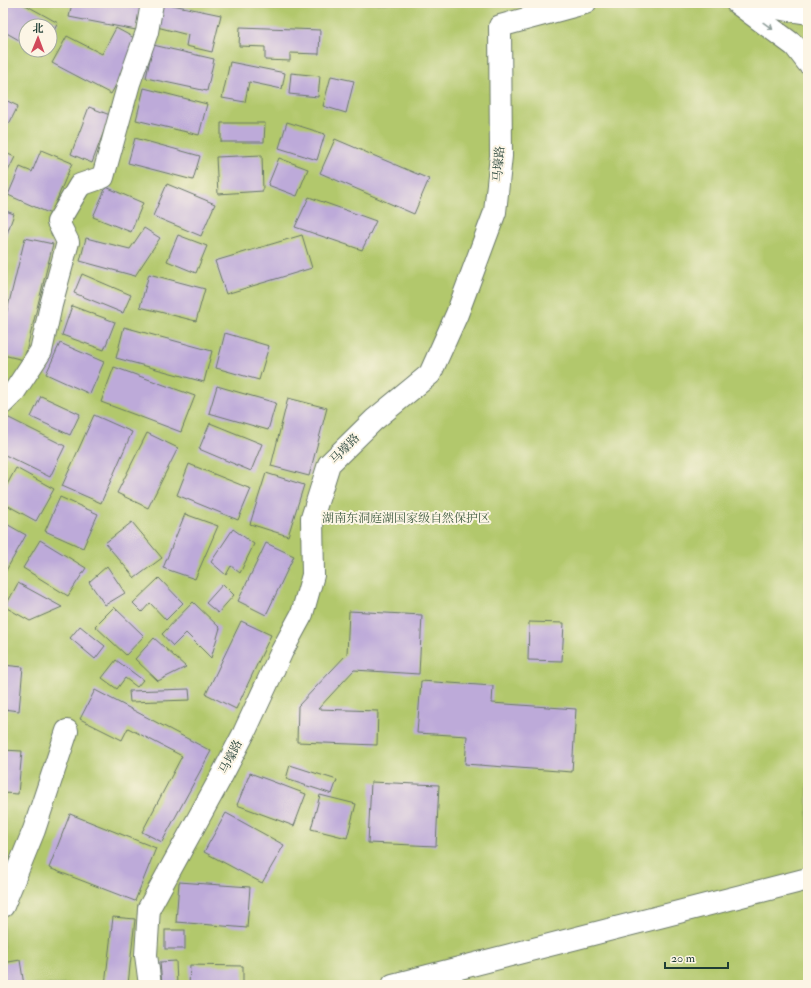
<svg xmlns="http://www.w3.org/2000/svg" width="811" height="988" font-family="'IM FELL Double Pica','Noto Serif SC',serif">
	<rect width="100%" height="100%" fill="#fcf5e5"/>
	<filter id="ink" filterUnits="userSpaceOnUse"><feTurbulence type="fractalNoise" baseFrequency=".025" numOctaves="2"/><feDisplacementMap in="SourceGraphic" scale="8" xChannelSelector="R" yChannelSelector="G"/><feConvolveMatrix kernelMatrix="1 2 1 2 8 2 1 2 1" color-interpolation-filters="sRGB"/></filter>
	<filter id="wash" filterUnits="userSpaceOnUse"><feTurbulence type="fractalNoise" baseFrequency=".012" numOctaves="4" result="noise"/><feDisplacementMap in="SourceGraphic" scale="16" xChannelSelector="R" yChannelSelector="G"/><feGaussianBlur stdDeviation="0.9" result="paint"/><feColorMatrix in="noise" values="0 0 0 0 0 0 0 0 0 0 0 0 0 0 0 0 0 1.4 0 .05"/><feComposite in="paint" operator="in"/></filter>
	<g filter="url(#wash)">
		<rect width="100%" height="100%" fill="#f2e4c7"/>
		<path fill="#b2c86c" stroke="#688250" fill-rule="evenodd" d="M3,3h805v982h-805zM26,26h24v24h-24z"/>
		<g id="blocks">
			<g fill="#bdaad9">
				<path d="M3,3h19l36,20 -8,14v-11h-24v18l-23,-13z"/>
				<path d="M72,3h70l-6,27 -67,-13z"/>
				<path d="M163,3l58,12 -9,37 -26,-6 2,-11 -31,-8z"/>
				<path d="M240,27l80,3 -1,24 -29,-1v8l-25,-1v-13l-26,-1z"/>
				<path d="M116,28l24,13 -29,53 -59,-31 15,-27 35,18z"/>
				<path d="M153,45l61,14 -7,32 -61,-13z"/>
				<path d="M230,62l55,11 -3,16 -33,-7 -4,20 -23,-4z"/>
				<path d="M291,73l29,3 -2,21 -29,-3z"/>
				<path d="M331,76l23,5 -8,32 -23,-7z"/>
				<path d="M144,88l63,16 -8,31 -63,-15z"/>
				<path d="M3,99l15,7 -9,18 -6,-3z"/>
				<path d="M89,107l21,8 -18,48 -21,-9z"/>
				<path d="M287,122l38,12 -8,26 -38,-12z"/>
				<path d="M221,123h44l-1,19h-43z"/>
				<path d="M135,138l65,18 -7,24 -65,-17z"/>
				<path d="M335,139l94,40 -15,35 -94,-41z"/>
				<path d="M41,150l31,13 -21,51 -43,-19 12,-28 12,5z"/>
				<path d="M3,152l12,5 -12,24z"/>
				<path d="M262,155l1,36 -45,3 -2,-37z"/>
				<path d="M279,158l29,11 -11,27 -29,-11z"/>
				<path d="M167,184l48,20 -14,32 -48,-20z"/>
				<path d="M106,187l37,16 -12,29 -38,-15z"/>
				<path d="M309,197l67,24 -14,29 -67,-23z"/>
				<path d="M3,210l11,4 -11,31z"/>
				<path d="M144,228l16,10 -25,38 -55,-15 6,-23 44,11z"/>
				<path d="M178,235l29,11 -11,27 -29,-12z"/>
				<path d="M302,235l10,33 -86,26 -11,-33z"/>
				<path d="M25,238l28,6 -29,116 -21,-5v-28z"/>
				<path d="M82,274l49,21 -8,18 -49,-20z"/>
				<path d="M149,274l56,15 -9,32 -56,-14z"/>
				<path d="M72,306l43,16 -11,28 -42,-15z"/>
				<path d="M124,327l88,24 -8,31 -88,-24z"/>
				<path d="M225,333l44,13 -10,34 -43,-12z"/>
				<path d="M60,343l44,19 -14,32 -44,-20z"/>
				<path d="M114,367l81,29 -14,36 -80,-30z"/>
				<path d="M217,386l59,17 -8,27 -59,-17z"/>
				<path d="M41,396l39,18 -10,21 -39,-18z"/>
				<path d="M288,398l39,10 -18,68 -38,-10z"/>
				<path d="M94,415l38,17 -31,71 -39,-17z"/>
				<path d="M7,417l58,29 -15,31 -47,-23v-29z"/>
				<path d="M210,423l52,21 -11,27 -52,-22z"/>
				<path d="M147,433l31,15 -30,60 -31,-15z"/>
				<path d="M189,464l62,25 -13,31 -61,-25z"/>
				<path d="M16,468l38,21 -18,32 -33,-18v-11z"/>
				<path d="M266,473l38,12 -16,51 -38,-12z"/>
				<path d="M60,497l38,17 -15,34 -38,-17z"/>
				<path d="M185,514l33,12 -23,53 -32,-11z"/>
				<path d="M3,522l23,13 -23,41z"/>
				<path d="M132,522l30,36 -27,20 -30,-35z"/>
				<path d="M233,529l21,15 -14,29 -9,-7 -5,9 -15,-13z"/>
				<path d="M40,540l46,28 -18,28 -45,-28z"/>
				<path d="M266,543l28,13 -28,59 -28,-14z"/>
				<path d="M107,566l18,27 -20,12 -16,-23z"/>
				<path d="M159,578l24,25 -17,17 -16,-17 -8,9 -9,-9z"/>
				<path d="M18,583l44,24 -32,14 -25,-14z"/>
				<path d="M223,584l11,11 -16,18 -12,-10z"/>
				<path d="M193,602l27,26 -9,30 -25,-25 -13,13 -11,-12z"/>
				<path d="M114,607l30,29 -18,19 -31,-29z"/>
				<path d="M349,611l73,4 -3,59 -65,-4 -36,39 60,2 -1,34 -80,-3 1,-36 49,-52z"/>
				<path d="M241,621l30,14 -35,74 -30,-15z"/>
				<path d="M529,622l35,1 -2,38 -34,-1z"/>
				<path d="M80,626l25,20 -10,13 -25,-21z"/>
				<path d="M154,638l32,29 -28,14 -23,-22z"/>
				<path d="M116,660l27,20 -6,7 -12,-9 -8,11 -15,-11z"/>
				<path d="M3,665l20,2 -4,44 -16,-2z"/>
				<path d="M421,681l72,5 -1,17 84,6 -4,63 -107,-8 2,-28 -50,-3z"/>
				<path d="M189,689l1,11 -60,2 -1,-11z"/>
				<path d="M95,690l116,61 -49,91 -20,-10 40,-76 -54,-28 -6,12 -42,-21z"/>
				<path d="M3,750l19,1 -4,43 -15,-1z"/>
				<path d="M290,765l47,15 -5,14 -46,-15z"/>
				<path d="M250,773l56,21 -12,32 -57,-21z"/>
				<path d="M371,782l68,3 -3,61 -68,-3z"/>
				<path d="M320,795l36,9 -9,34 -36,-9z"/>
				<path d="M226,813l58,32 -22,38 -58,-31z"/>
				<path d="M70,814l86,34 -21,53 -86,-33z"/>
				<path d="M179,882l71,5 -3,41 -71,-6z"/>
				<path d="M113,917l22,2 -7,66h-23z"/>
				<rect x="165" y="930" width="20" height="19"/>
				<path d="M20,960l4,25h-21v-22z"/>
				<path d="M176,961l1,24h-15l-2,-23z"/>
				<path d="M190,965l53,1v19h-54z"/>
			</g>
		</g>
	</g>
	<g filter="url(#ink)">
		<use href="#blocks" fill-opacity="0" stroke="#697767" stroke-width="1"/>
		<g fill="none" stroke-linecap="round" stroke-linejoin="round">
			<g stroke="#697767" stroke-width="24">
				<g id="minor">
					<path d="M3,403l11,-11 27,-41 10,-46 17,-63 -10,-20 22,-37 23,-8 26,-94 18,-51 5,-29"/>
					<path d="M3,906l31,-76 33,-99"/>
					<path d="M150,985l-4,-30 3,-47 71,-129 24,-46 38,-82 20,-37 11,-39 -1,-57 17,-54 45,-44 56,-46 27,-60 38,-102 6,-56 -1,-130 85,-23"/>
					<path d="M393,985l415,-106"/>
				</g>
			</g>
			<g stroke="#697767" stroke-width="24">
				<g id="major">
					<path d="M737,3l58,43 13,17"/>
					<path d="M743,3l65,10"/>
				</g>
			</g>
			<use href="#minor" stroke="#fff" stroke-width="22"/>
			<use href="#major" stroke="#fff" stroke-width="22"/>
		</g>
		<defs><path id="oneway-shaft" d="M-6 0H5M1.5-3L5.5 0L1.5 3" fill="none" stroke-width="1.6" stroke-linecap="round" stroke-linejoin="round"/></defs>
		<use stroke="#8f9e9a" href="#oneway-shaft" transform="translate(768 26) rotate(36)"/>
	</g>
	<g text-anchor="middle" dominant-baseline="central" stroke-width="4" stroke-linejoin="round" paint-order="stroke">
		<g font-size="12" fill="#1f3d34" stroke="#fcf5e5">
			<text transform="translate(499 164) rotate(-86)">马壕路</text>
			<text transform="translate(345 449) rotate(-46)">马壕路</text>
			<text transform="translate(231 757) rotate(-63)">马壕路</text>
		</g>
		<g font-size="12" fill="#3c593f" stroke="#fcf5e5">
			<text x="406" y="518">湖南东洞庭湖国家级自然保护区</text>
		</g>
	</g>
	<rect width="811" height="988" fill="none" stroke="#fcf5e5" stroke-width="16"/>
	<g transform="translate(38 38) rotate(1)"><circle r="19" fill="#fcf5e5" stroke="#a4ab9e"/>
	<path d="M0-3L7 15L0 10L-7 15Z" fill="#d1495b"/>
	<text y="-6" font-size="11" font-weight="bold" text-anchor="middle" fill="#1f3d34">北</text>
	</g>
	<path d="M665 962v6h63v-6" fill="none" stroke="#1f3d34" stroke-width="2"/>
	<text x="671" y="962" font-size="12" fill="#1f3d34" stroke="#fcf5e5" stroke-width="3" paint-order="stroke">20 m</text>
</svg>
